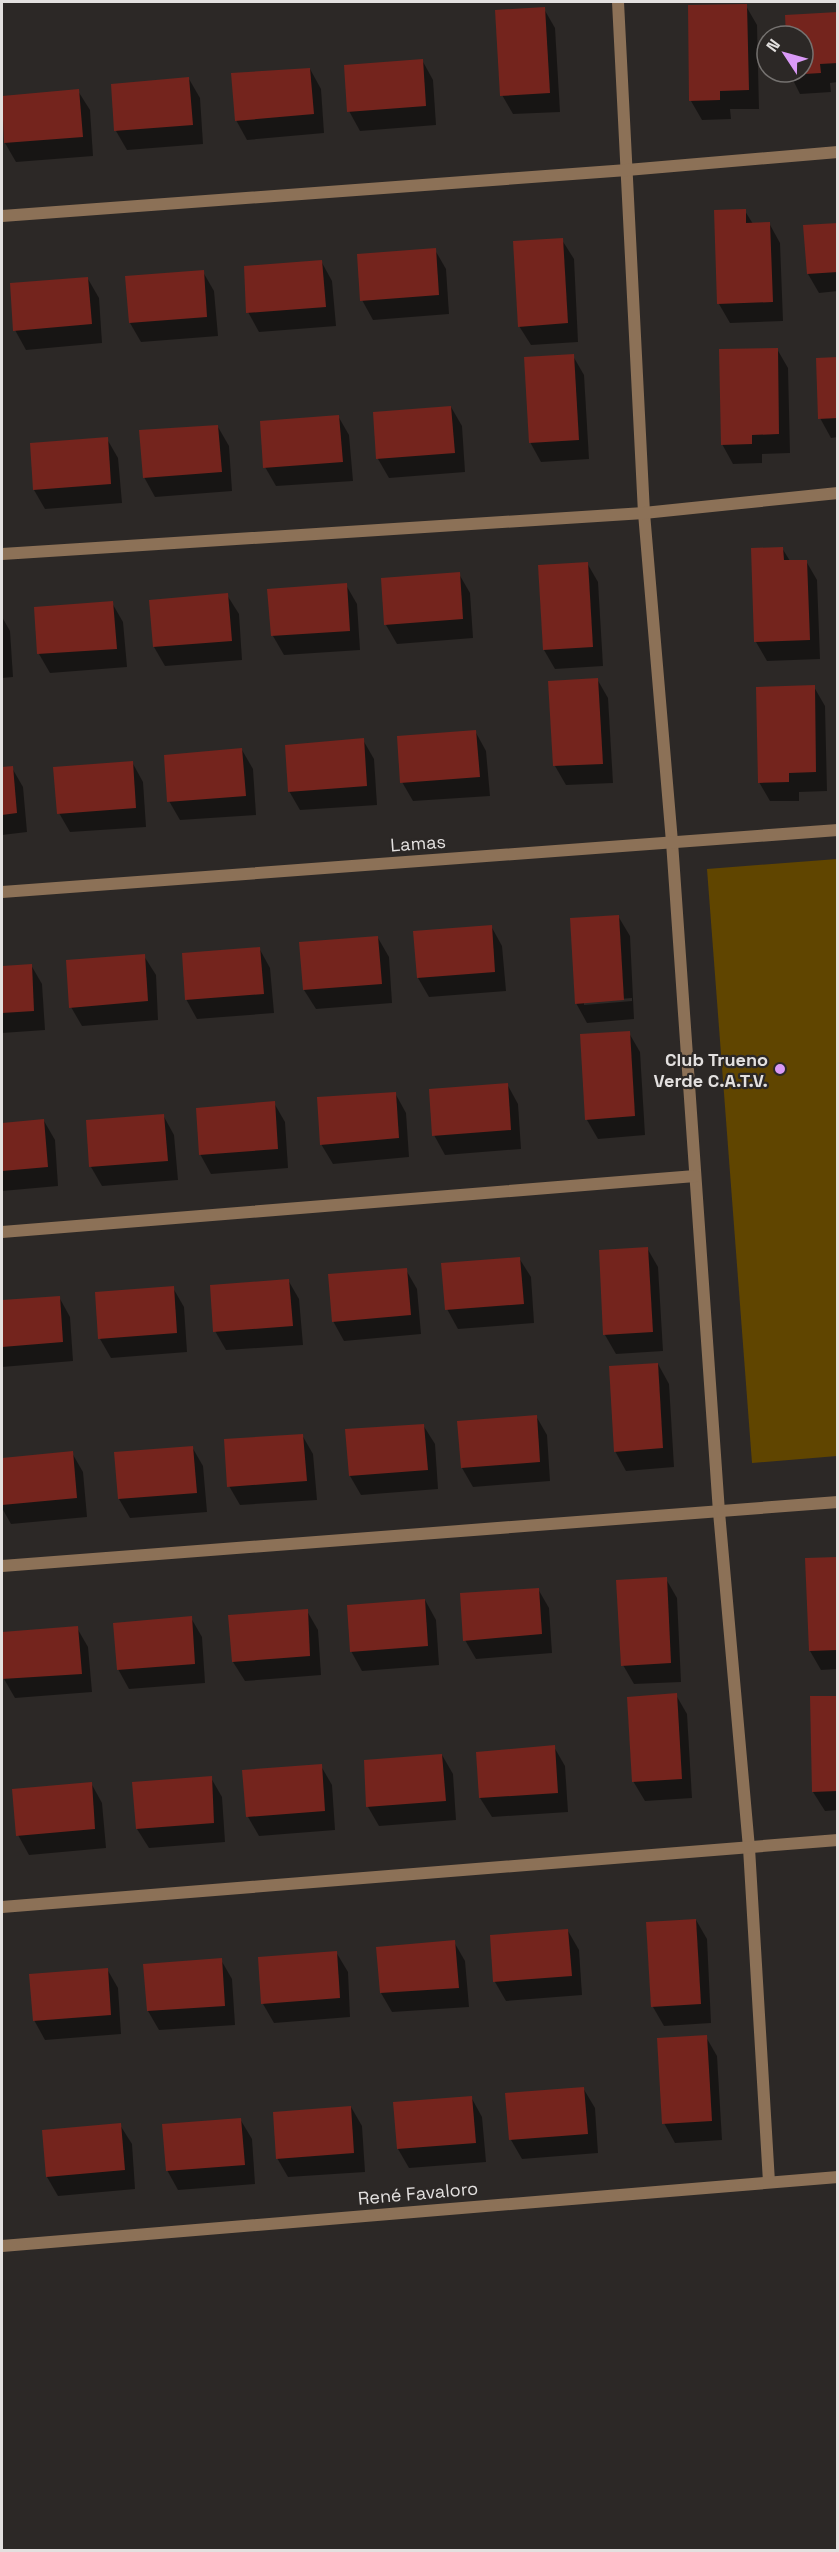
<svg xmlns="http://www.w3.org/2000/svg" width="839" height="2552" font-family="'Space Grotesk',sans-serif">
	<rect width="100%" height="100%" fill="#2c2826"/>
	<path fill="#604500" d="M837,859v597l-85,7 -45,-594z"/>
	<g fill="#0007" fill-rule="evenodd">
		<path d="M746,6l11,19 2,84h-29l1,10 -29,1 -11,-19z"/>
		<path d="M544,9l11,19 5,84 -47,2 -11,-19z"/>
		<path d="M838,14v68l-8,1 1,9 -31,2 -11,-22h14v-36h-16z"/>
		<path d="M422,60l11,20 3,45 -76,6 -11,-20z"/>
		<path d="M310,69l11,20 3,44 -77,7 -11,-20z"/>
		<path d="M189,79l11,19 3,46 -76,6 -11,-19z"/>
		<path d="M78,91l12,19 3,46 -77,6 -11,-19 -3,-46z"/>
		<path d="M745,211l8,13 16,-1 11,20 3,78 -53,2 -11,-19z"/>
		<path d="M838,224v67l-19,2 -11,-19z"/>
		<path d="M562,240l12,19 4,83 -47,3 -12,-19z"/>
		<path d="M435,250l11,19 3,45 -76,6 -11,-20z"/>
		<path d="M321,261l11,20 4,45 -77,6 -11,-20z"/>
		<path d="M203,272l11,19 4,45 -77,6 -11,-19z"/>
		<path d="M88,279l11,19 3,45 -76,7 -11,-20z"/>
		<path d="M777,349l11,19 2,85 -28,1v9l-29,1 -11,-20z"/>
		<path d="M573,356l11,19 5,84 -48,3 -11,-20z"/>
		<path d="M838,359v78l-7,1 -11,-20z"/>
		<path d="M451,407l11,19 3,46 -76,6 -11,-19 -4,-46z"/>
		<path d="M338,416l11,19 4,46 -77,5 -11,-19z"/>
		<path d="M218,427l11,19 3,45 -77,6 -11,-20z"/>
		<path d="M107,439l11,19 4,45 -77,6 -11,-19z"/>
		<path d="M782,548l8,13h16l11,19 3,79 -53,2 -11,-19z"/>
		<path d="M587,563l11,19 5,84 -48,3 -11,-19z"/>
		<path d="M459,574l11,19 3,45 -76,6 -11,-19z"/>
		<path d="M346,585l11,19 3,46 -76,5 -11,-19 -4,-45z"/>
		<path d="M227,595l12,19 3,46 -77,6 -11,-19z"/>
		<path d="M112,603l11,19 4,45 -77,6 -11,-19z"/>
		<path d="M2,617l8,14 3,46 -11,1z"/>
		<path d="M597,679l11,19 5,85 -47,2 -11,-19 -5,-83z"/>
		<path d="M814,687l11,19 2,85 -28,1v9h-29l-11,-19z"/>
		<path d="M475,731l11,20 4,45 -77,5 -11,-19z"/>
		<path d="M363,740l11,19 3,46 -77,5 -11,-19z"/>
		<path d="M242,750l11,19 3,46 -76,5 -11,-19z"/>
		<path d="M132,762l11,20 3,45 -76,5 -11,-19z"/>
		<path d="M12,768l11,19 4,45 -25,3v-66z"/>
		<path d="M618,916l12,20 4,83 -47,4 -11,-20zM632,998v3l-48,4v-3z"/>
		<path d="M491,926l11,20 4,45 -77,6 -11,-19z"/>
		<path d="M378,938l11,19 3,46 -76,6 -12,-19z"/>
		<path d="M259,948l11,20 4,45 -77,6 -11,-20z"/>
		<path d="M144,956l12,19 2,45 -76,6 -11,-19z"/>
		<path d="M31,965l11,19 3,46 -43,3v-66z"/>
		<path d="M629,1033l11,19 5,83 -47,4 -11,-19z"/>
		<path d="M507,1084l11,20 3,45 -76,6 -11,-20z"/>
		<path d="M395,1093l11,20 3,44 -76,7 -12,-20z"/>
		<path d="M274,1103l11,19 3,46 -77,6 -11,-20z"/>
		<path d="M163,1115l11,20 4,45 -76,6 -11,-19z"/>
		<path d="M44,1121l11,19 3,46 -56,5v-66z"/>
		<path d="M647,1248l11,19 5,84 -47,3 -11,-19 -5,-84z"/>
		<path d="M519,1258l12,19 3,46 -76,6 -11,-20z"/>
		<path d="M406,1270l11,19 4,45 -77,7 -11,-20z"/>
		<path d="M288,1280l11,19 4,46 -77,5 -11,-19z"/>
		<path d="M173,1288l11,19 3,45 -76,6 -11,-19z"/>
		<path d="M59,1297l11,20 3,44 -71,6v-66z"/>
		<path d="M658,1364l11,20 5,83 -48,4 -11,-20z"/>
		<path d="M536,1416l11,19 3,46 -77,6 -11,-19z"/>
		<path d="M423,1425l12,19 3,45 -77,6 -11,-19 -4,-45z"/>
		<path d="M302,1435l11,19 4,46 -77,5 -11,-19z"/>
		<path d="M192,1447l11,19 4,46 -77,6 -11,-19z"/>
		<path d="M72,1453l11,19 4,45 -76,7 -9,-16v-49z"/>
		<path d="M836,1558l2,111 -17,1 -11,-19z"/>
		<path d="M666,1579l11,19 4,84 -47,2 -11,-19z"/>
		<path d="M538,1589l11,19 3,45 -76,6 -11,-19z"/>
		<path d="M425,1600l11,20 3,45 -77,6 -11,-20z"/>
		<path d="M307,1611l11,19 3,45 -76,6 -12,-19z"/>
		<path d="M191,1618l11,19 3,46 -76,6 -11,-20z"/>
		<path d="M77,1628l11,19 4,45 -77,6 -11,-19 -2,-45z"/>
		<path d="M676,1695l11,19 5,84 -47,3 -12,-20z"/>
		<path d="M838,1697v113l-13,1 -12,-19z"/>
		<path d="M554,1747l11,19 3,46 -76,5 -12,-19z"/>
		<path d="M442,1755l11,19 3,46 -77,6 -11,-19z"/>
		<path d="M321,1766l11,19 3,45 -76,6 -11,-19z"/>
		<path d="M211,1778l11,19 3,45 -76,6 -12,-19z"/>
		<path d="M91,1783l11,20 4,45 -77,7 -11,-20z"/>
		<path d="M696,1920l11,19 4,84 -47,3 -11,-19z"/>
		<path d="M568,1931l11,19 3,45 -76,6 -11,-19 -3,-46z"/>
		<path d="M454,1942l11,19 4,46 -77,5 -11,-19 -3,-45z"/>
		<path d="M336,1952l12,20 2,45 -76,6 -11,-19z"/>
		<path d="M221,1960l11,19 3,46 -76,5 -11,-19 -4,-45z"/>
		<path d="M107,1969l11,19 3,46 -76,6 -11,-20z"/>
		<path d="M706,2037l11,19 5,84 -47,3 -11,-20z"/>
		<path d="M583,2088l12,20 3,45 -76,6 -11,-19z"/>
		<path d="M471,2097l11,20 4,45 -77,6 -11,-19z"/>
		<path d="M351,2107l11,19 3,46 -77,5 -11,-19z"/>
		<path d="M240,2119l12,20 3,45 -77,6 -11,-20z"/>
		<path d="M120,2125l12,19 3,45 -77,7 -11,-19 -3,-46z"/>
	</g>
	<g fill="#74241d">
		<path d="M747,4l2,86 -29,1v9l-31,1 -1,-96z"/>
		<path d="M545,7l5,86 -50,3 -5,-86z"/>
		<path d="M838,12v51l-18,1 1,9 -33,2 -1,-3h16v-36h-17l-1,-21z"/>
		<path d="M423,59l3,47 -79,6 -3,-47z"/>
		<path d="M310,68l4,46 -79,7 -4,-48z"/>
		<path d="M189,77l4,48 -79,6 -3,-47z"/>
		<path d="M79,89l4,48 -79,6 -2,-47z"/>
		<path d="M746,209v14l24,-1 3,80 -56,2 -3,-94z"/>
		<path d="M838,223v49l-31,2 -4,-49z"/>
		<path d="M563,238l5,85 -50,4 -5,-86z"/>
		<path d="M436,248l3,47 -79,6 -3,-47z"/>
		<path d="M322,260l4,47 -80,6 -2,-47z"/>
		<path d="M204,270l3,47 -78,6 -4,-47z"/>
		<path d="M88,277l4,47 -79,7 -3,-48z"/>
		<path d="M778,348l1,86 -27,1v9l-31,1 -2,-96z"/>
		<path d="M574,354l5,86 -50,3 -5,-86z"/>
		<path d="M838,357v61l-20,1 -2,-61z"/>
		<path d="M451,406l4,47 -79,6 -3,-47z"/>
		<path d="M339,415l4,47 -80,6 -3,-47z"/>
		<path d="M218,425l4,47 -79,6 -4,-48z"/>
		<path d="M108,437l3,47 -78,6 -3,-47z"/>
		<path d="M783,547l1,13h23l3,80 -56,2 -3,-94z"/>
		<path d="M588,562l5,85 -50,3 -5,-85z"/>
		<path d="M460,572l3,47 -79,6 -3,-47z"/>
		<path d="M347,583l3,48 -79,5 -4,-47z"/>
		<path d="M228,593l4,48 -79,6 -4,-47z"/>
		<path d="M113,601l4,48 -80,5 -3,-47z"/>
		<path d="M598,678l5,86 -50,2 -5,-85z"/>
		<path d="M815,685l1,87 -27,1v9l-31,1 -2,-96z"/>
		<path d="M476,730l4,47 -80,6 -3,-47z"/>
		<path d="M364,738l3,48 -79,6 -3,-47z"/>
		<path d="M242,748l4,48 -79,6 -3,-47z"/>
		<path d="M133,761l3,47 -79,6 -4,-47z"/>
		<path d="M13,766l4,47 -15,2v-48z"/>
		<path d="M619,915l5,85 -49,4 -5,-86z"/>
		<path d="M492,925l3,47 -78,6 -4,-47z"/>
		<path d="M378,936l4,48 -79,6 -4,-48z"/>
		<path d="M260,947l4,47 -79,6 -3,-47z"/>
		<path d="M145,954l3,47 -79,7 -3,-48z"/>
		<path d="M32,964l2,47 -32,2v-47z"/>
		<path d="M630,1031l5,85 -50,4 -5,-86z"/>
		<path d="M508,1083l3,47 -79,6 -3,-47z"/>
		<path d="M396,1092l3,46 -79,7 -3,-48z"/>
		<path d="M275,1101l3,48 -79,6 -3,-47z"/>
		<path d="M164,1114l4,47 -79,6 -3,-47z"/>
		<path d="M44,1119l4,48 -46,4v-48z"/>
		<path d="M648,1247l5,85 -50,3 -4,-85z"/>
		<path d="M520,1257l4,47 -79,6 -4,-47z"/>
		<path d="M407,1268l4,47 -79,7 -4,-48z"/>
		<path d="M289,1279l4,47 -80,6 -3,-47z"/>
		<path d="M174,1286l3,47 -79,6 -3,-47z"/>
		<path d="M60,1296l3,46 -61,5v-47z"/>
		<path d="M658,1363l5,85 -49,4 -5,-86z"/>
		<path d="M537,1415l3,47 -79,6 -4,-47z"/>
		<path d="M424,1424l4,46 -79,6 -4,-47z"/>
		<path d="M303,1434l4,47 -80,6 -3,-48z"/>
		<path d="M193,1446l4,47 -79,6 -4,-47z"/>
		<path d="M73,1451l4,47 -75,7v-47z"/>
		<path d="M837,1557l1,93 -29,1 -4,-93z"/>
		<path d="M667,1577l4,86 -50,3 -5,-86z"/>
		<path d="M539,1588l3,46 -79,7 -3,-48z"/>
		<path d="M425,1599l3,47 -78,6 -3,-47z"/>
		<path d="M308,1609l2,47 -78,6 -4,-47z"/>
		<path d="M192,1616l3,48 -78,6 -4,-47z"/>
		<path d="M78,1626l4,48 -80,5v-47z"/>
		<path d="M677,1693l5,86 -50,3 -5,-85z"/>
		<path d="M810,1696h28v95l-26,1z"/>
		<path d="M555,1745l3,48 -79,5 -3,-46z"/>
		<path d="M442,1754l4,47 -80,6 -2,-47z"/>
		<path d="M322,1764l3,47 -79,6 -4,-47z"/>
		<path d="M212,1776l2,47 -78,6 -4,-47z"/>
		<path d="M92,1782l3,47 -79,7 -4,-47z"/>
		<path d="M696,1919l5,85 -50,3 -5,-85z"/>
		<path d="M568,1929l4,47 -79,6 -3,-47z"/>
		<path d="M455,1940l4,48 -79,5 -4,-46z"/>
		<path d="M337,1951l3,47 -79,6 -3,-47z"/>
		<path d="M222,1958l3,48 -78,5 -4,-47z"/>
		<path d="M108,1968l3,47 -78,6 -4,-47z"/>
		<path d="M707,2035l5,86 -50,3 -5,-86z"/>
		<path d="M584,2087l4,47 -79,6 -4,-47z"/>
		<path d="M472,2096l4,47 -79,6 -4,-47z"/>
		<path d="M351,2106l3,47 -78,6 -3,-47z"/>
		<path d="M241,2118l4,47 -79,6 -4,-47z"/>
		<path d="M121,2123l4,47 -79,7 -4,-47z"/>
	</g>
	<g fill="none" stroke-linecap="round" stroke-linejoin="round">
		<g stroke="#8c7157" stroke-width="12">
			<path d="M618,2l26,511 28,329 47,670 30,336 20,334"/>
			<path d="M2,216l625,-46 211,-18"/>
			<path d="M2,554l642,-41 194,-20"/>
			<path d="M2,892l836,-62"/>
			<path d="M2,1232l693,-56"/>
			<path d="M2,1566l836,-64"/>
			<path d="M2,1907l836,-67"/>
			<path d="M2,2246l836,-69"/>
		</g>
	</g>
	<circle fill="#da9af7" stroke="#2c2826" stroke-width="2" cx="780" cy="1069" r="6"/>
	<g text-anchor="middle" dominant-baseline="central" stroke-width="4.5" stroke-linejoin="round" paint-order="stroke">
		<g font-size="18" fill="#e3e0df" stroke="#2c2826">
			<text transform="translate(418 843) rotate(-4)">Lamas</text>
			<text transform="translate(418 2193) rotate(-5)">René Favaloro</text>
		</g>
		<g font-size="18" font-weight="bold" fill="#e3e0df" stroke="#2c2826" text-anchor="end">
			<text x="768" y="1059">Club Trueno<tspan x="768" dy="21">Verde C.A.T.V.</tspan></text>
		</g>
	</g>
	<rect width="839" height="2552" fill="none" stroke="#e3e0df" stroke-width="6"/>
	<g transform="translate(785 54) rotate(306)"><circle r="28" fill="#2c2826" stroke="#757270" stroke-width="1.5"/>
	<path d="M0-4.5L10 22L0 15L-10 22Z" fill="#da9af7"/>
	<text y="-9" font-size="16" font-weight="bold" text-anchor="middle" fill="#e3e0df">N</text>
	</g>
</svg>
